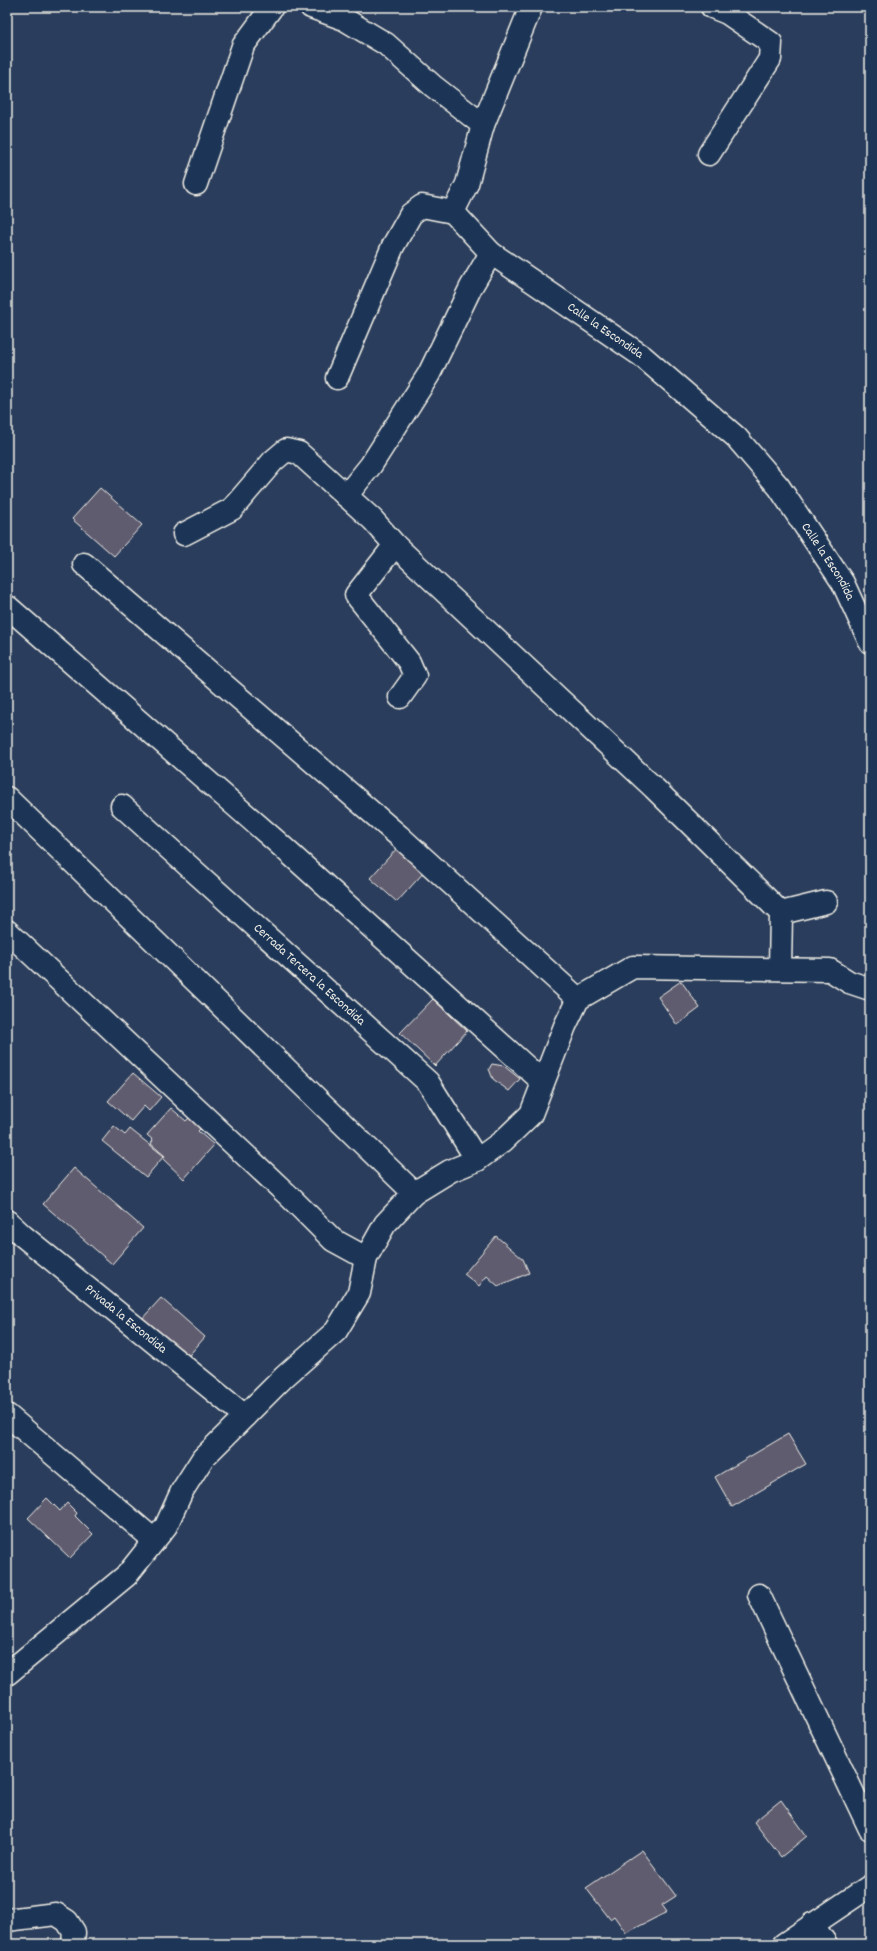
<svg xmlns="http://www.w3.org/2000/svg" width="877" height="1951" font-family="Dekko,sans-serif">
	<rect width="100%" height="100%" fill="#2a3d5c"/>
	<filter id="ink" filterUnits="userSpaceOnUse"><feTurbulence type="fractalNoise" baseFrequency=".025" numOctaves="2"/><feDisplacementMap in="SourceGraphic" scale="8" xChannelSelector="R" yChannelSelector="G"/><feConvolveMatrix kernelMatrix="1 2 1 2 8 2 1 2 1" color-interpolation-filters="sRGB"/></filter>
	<g filter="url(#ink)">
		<g fill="#605b70" stroke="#f4f1e8">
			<path d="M100,488l42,37 -28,31 -42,-37z"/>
			<path d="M398,847l27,24 -28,31 -27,-24z"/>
			<path d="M681,981l19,27 -23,17 -19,-28z"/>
			<path d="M433,999l34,32 -32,35 -35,-33z"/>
			<path d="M492,1064l12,2 16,13 -11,12 -16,-12 -4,-10z"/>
			<path d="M133,1073l28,24 -12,14 -5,-5 -13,15 -23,-20z"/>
			<path d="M171,1108l15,13 3,-3 11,11 -2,2 16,14 -30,34 -21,-20 2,-3 -14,-12 2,-4 -6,-5z"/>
			<path d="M114,1126l11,9 5,-6 34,27 -18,21 -44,-36z"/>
			<path d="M74,1168l69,60 -31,36 -69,-60z"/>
			<path d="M496,1236l27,23 6,14 -31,13 -11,-10 -8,10 -15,-12z"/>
			<path d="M161,1298l44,39 -21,24 -44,-40z"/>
			<path d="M788,1434l18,30 -74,43 -17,-30z"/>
			<path d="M47,1498l13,13 7,-8 10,10 -2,3 18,18 -23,24 -42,-40z"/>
			<path d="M781,1800l26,36 -26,21 -27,-35z"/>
			<path d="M642,1850l34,46 -14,9 5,7 -41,21 -12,-17 -4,3 -24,-31z"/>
		</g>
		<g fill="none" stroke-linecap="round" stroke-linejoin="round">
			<g stroke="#f4f1e8" stroke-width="25">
				<g id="minor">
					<path d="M311,7l33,12 42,25 47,42 50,39"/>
					<path d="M709,154l61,-95 1,-16 -44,-30 -15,-6"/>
					<path d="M196,184l47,-138 29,-39"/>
					<path id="s1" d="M453,212l38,41 151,103 94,81 43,50 64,96 27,59"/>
					<path d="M453,212l14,-28 16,-59 48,-118"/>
					<path d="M337,378l56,-132 18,-32 11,-8 31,6"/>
					<path d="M346,496l25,-31 58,-91 42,-87 20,-34"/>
					<path d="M184,534l48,-25 41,-48 13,-11 13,3 74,67 22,25 259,243 127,125 -1,56"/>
					<path d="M395,545l-39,50 53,67 6,14 -15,21"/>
					<path d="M84,564l315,272 179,163"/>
					<path d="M8,607l269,235 266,240"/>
					<path d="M7,798l407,395"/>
					<path id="s2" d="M122,806l306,276 49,78"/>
					<path d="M781,913l45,-11"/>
					<path d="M7,931l284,267 42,42 33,18"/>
					<path id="s3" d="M7,1221l16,15 222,180"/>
					<path d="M7,1415l147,125"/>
					<path d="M759,1595l111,234"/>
					<path d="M7,1674l120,-99 39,-49 16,-35 21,-33 81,-81 52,-46 23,-38 7,-35 19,-34 29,-31 36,-22 27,-11 26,-19 28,-27 34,-88 13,-27 55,-32 197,3 19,12 21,7"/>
					<path d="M7,1920l49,-6 11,7 7,11 -1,12"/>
					<path d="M812,1924l14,20"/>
					<path d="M784,1944l86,-58"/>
				</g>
			</g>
			<use href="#minor" stroke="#1d3557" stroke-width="22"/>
		</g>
	</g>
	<g text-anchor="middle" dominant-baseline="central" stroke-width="3.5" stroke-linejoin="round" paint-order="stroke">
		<g font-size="13" fill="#f4f1e8" stroke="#1d3557">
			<text stroke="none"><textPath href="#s1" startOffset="194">Calle la Escondida</textPath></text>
			<text stroke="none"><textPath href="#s1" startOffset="518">Calle la Escondida</textPath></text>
			<text stroke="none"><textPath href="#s2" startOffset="252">Cerrada Tercera la Escondida</textPath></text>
			<text stroke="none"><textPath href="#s3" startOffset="154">Privada la Escondida</textPath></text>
		</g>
	</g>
	<rect width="877" height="1951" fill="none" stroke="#1d3557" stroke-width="24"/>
	<rect x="12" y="12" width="853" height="1927" fill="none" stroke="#f4f1e8" stroke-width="1.5" filter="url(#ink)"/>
</svg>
